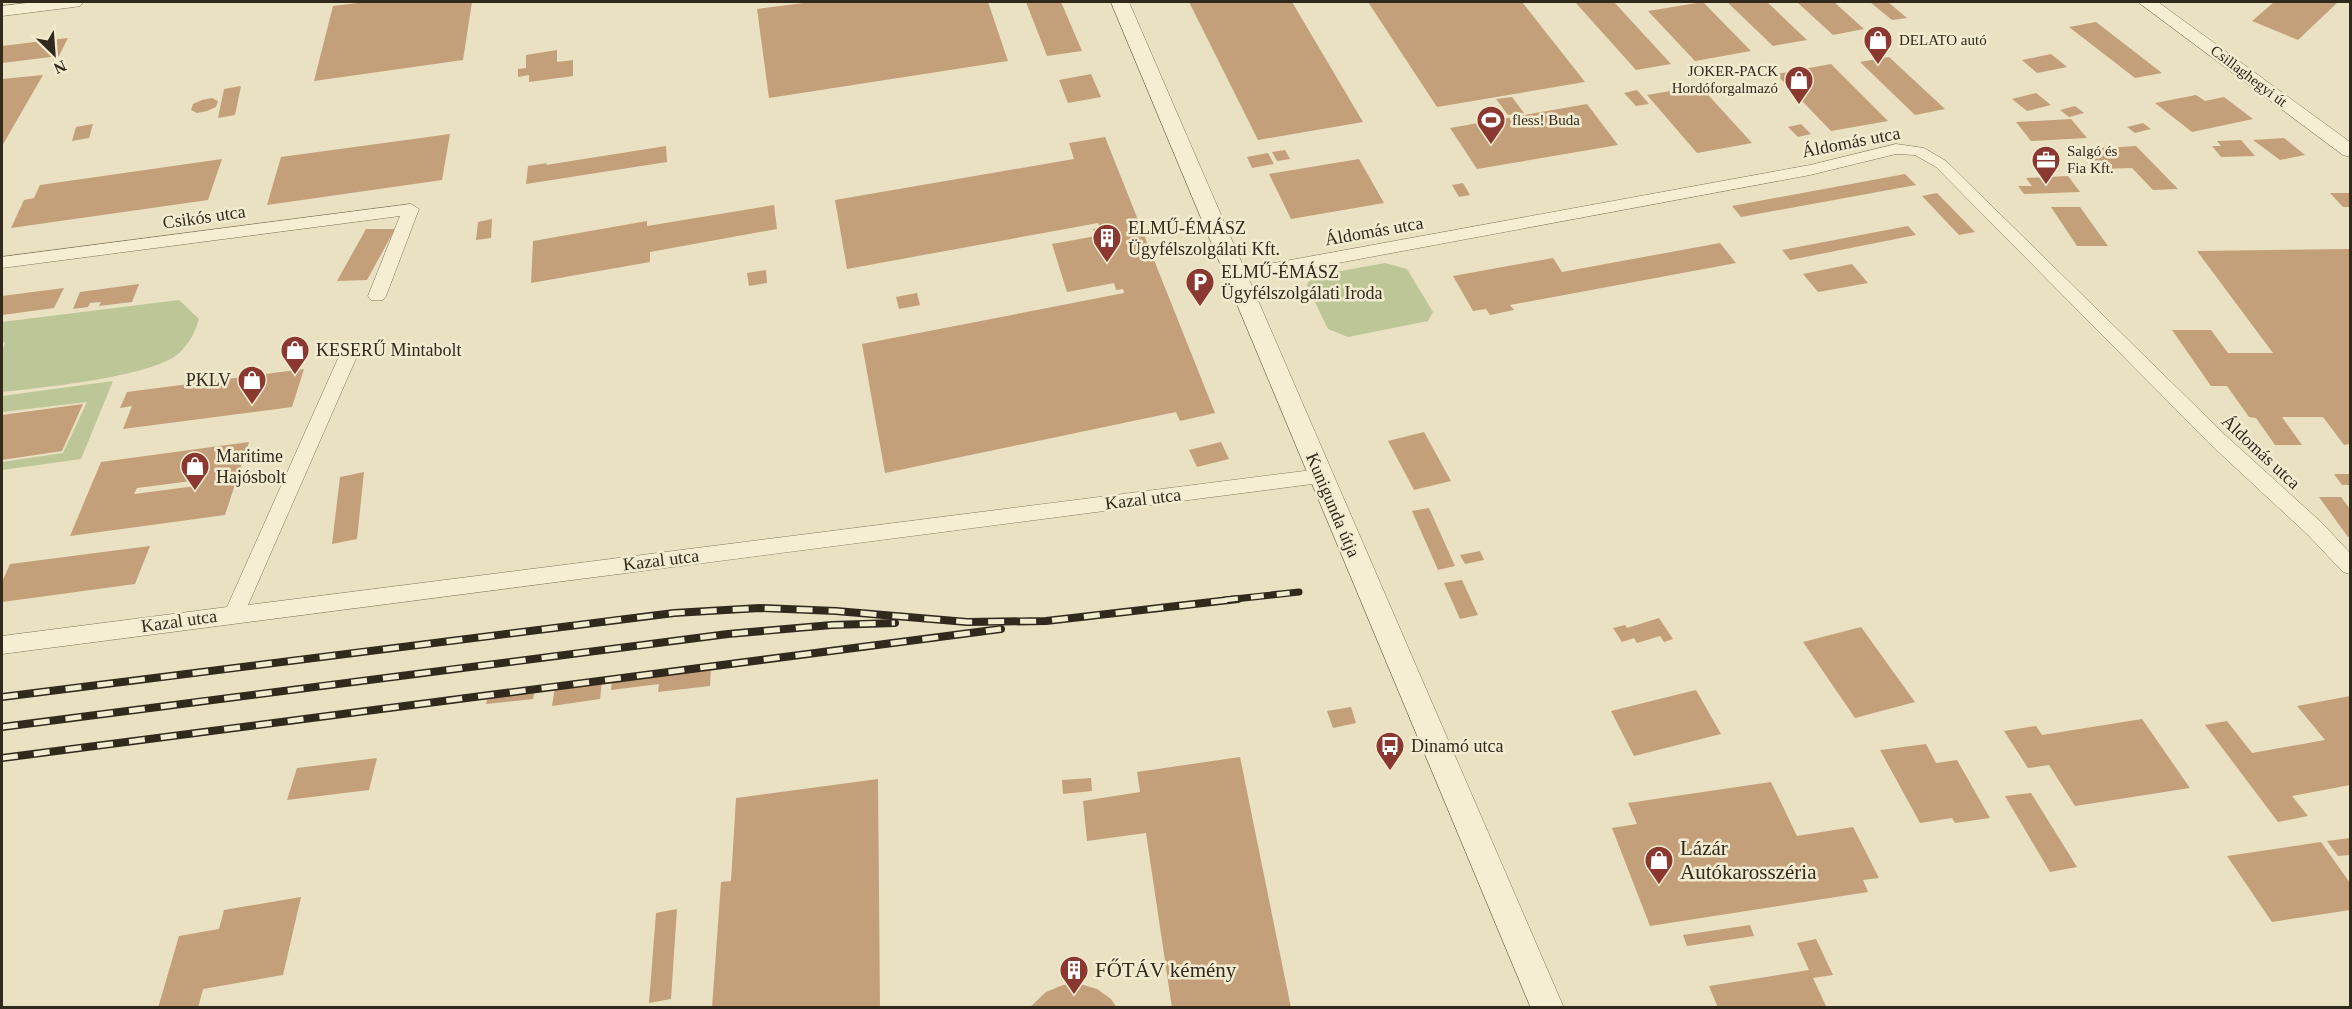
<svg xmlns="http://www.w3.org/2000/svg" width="2352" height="1009" font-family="'Times New Roman',serif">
	<rect width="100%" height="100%" fill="#e9e1c1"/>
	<g fill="#bcc696">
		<path d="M1385,263l22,6 26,43 -5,9 -80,16 -20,-8 -21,-43 1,-4 11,-7z"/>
		<path d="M179,300l20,19c-4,14 -10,25 -21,35 -28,23 -138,34 -176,38v-39l3,-10 -3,-2v-19z"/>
		<path d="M113,381l-32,78 -79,11v-8l61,-9 24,-51 -85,10v-16z"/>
	</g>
	<g fill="#c4a07a" fill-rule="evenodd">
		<path d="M366,2h106l-9,58 -149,21 19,-75z"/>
		<path d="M811,2h177l20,59 -239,37 -12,-89z"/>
		<path d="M1026,2h35l21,49 -35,5z"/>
		<path d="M1189,2h103l71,120 -105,18z"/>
		<path d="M1368,2h154l63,80 -148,25z"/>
		<path d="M1575,2h39l57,62 -35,6z"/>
		<path d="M1703,2l48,49 -56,10 -47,-50z"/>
		<path d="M1727,2h40l40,38 -34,6z"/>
		<path d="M1797,2h37l30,27 -31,6z"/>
		<path d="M1870,2h18l19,16 -15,2z"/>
		<path d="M2274,2h64l-40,38 -46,-19z"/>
		<path d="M2096,22l66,51 -27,5 -66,-51z"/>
		<path d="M68,38l-9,18 -57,7v-17z"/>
		<path d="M557,50v12l16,-2v16l-44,6v-7l-11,2v-8l8,-1v-13z"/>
		<path d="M2051,54l16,13 -30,6 -15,-13z"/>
		<path d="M1889,57l56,52 -30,6 -55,-53z"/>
		<path d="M1831,64l57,57 -57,10 -55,-57z"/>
		<path d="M1091,74l10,23 -33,6 -9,-23z"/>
		<path d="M43,75l-41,71v-67z"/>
		<path d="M241,86l-6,29 -17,3 6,-29z"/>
		<path d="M1700,86l52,57 -55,10 -50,-58z"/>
		<path d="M1637,90l12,14 -13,2 -12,-13z"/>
		<path d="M2036,93l15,12 -24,6 -15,-12z"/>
		<path d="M2196,95l9,6 19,-4 29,22 -61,13 -37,-29z"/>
		<path d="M1512,97l12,16 -16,2 -12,-16z"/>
		<path d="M212,98l6,3 -2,6 -9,4 -10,2 -6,-3 2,-6 9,-4z"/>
		<path d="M1587,104l31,41 -141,24 -27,-41z"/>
		<path d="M2075,106l9,7 -15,4 -9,-7z"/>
		<path d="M2071,119l16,19 -56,3 -15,-19z"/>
		<path d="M2143,123l8,6 -16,4 -8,-6z"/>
		<path d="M93,124l-4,14 -17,3 4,-14z"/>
		<path d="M1801,124l10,10 -13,3 -10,-10z"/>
		<path d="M450,134l-8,46 -175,25 14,-48z"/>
		<path d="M1105,137l110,276 -35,8 -4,-9 -291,61 -23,-129 262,-51 -1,-4 -7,1 -2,-7 -47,9 -15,-48 44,-8 -3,-7 7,-1 -2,-5 -251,46 -12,-69 239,-41 -5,-16z"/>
		<path d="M2284,138l21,17 -25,5 -27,-20z"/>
		<path d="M2241,140l14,16 -34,1 -9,-11h9l-4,-5z"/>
		<path d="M666,146l1,16 -141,22 2,-18 19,-3 -1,2z"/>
		<path d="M2136,146l42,43 -25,1 -21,-22 -31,1 -16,-20z"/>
		<path d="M1285,150l5,9 -13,2 -5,-9z"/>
		<path d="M1268,153l6,11 -22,4 -5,-11z"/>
		<path d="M222,159l-14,41 -197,28 13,-28 10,-2 6,-13z"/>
		<path d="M1359,159l25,44 -93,16 -22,-45z"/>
		<path d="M1905,174l11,11 -175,32 -9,-11z"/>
		<path d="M2068,176l12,16 -56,2 -6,-8h14l-6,-8z"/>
		<path d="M1463,183l7,12 -11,2 -7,-12z"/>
		<path d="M1937,193l38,39 -16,3 -37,-39z"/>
		<path d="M2330,193h20v14h-7z"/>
		<path d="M774,205l3,24 -127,23v10l-119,21 2,-42 114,-20v5z"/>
		<path d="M2051,207h29l28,39h-31z"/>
		<path d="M492,219l-1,19 -15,2 2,-18z"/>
		<path d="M1908,226l8,9 -126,25 -8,-10z"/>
		<path d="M366,229h29l-28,51 -30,1z"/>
		<path d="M1720,243l16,20 -226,42 4,5 -24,5 -4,-6 -13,2 -20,-35 100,-18 9,14z"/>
		<path d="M2350,249v195l-6,1 -21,-28h-41l20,28h-27l-19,-27 -7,-1 -22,-31h-16l-39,-56h39l17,23h45l-76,-102z"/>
		<path d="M1852,264l16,19 -50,9 -15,-18z"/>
		<path d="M766,270l1,13 -18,3 -2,-13z"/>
		<path d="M139,284l-7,18 -33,4 2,-4 -11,1 -2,4 -15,2 7,-17z"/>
		<path d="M64,288l-10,20 -52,7v-19z"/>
		<path d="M917,293l3,12 -21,4 -3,-12z"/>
		<path d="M304,369l-12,38 -169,22 9,-23 -12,2 7,-16z"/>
		<path d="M83,404l-21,47 -60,9v-45z"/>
		<path d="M1424,432l27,49 -37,9 -26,-49z"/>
		<path d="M249,442l-24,73 -155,21 31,-74zM199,480l-3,6 -62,8 3,-6z"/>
		<path d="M1221,442l8,17 -32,8 -8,-17z"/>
		<path d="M364,472l-7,67 -25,5 8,-67z"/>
		<path d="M2334,474h16v11h-8z"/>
		<path d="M2319,497h22l9,12v27l-2,1z"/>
		<path d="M1429,508l26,58 -17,4 -26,-59z"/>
		<path d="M150,546l-15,38 -133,18v-20l8,-18z"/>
		<path d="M1480,551l4,9 -19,4 -5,-9z"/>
		<path d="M1462,580l16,35 -18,4 -16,-36z"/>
		<path d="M1659,618l14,21 -9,3 -4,-6 -23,7 -3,-5 -12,4 -9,-14 12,-3 2,3z"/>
		<path d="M1861,627l54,75 -60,16 -52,-76z"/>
		<path d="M711,667l-1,19 -52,6 1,-8 -48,6 1,-10z"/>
		<path d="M602,681l-2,18 -48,7 3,-19z"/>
		<path d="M535,690l-2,9 -47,5 2,-8z"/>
		<path d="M1696,690l25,44 -87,22 -23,-45z"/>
		<path d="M2350,696v89l-58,11 16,20 -30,6 -73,-97 22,-4 25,32 73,-13 -28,-34z"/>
		<path d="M1351,707l5,16 -23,5 -6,-17z"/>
		<path d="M2142,719l48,69 -115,18 -26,-41 -21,3 -24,-37 32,-5 6,9z"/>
		<path d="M1926,744l10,19 21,-3 33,58 -35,5 -3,-5 -32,5 -40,-73z"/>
		<path d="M1240,757l51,251h-119l-26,-175 -59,8 -4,-40 57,-9 -3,-20z"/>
		<path d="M377,758l-8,32 -82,10 10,-32z"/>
		<path d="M1091,778l1,13 -29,3 -1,-14z"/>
		<path d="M878,779l2,229h-168l9,-126 10,-1 5,-83z"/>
		<path d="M1771,782l26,54 56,-9 26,51 -16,2 5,12 -218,34 -38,-98 25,-4 -9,-21z"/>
		<path d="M2031,793l46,74 -27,5 -45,-76z"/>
		<path d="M2350,838v17l-12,1 -11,-15z"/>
		<path d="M2321,842l29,41v27l-78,12 -45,-66z"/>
		<path d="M301,897l-18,78 -80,14 -5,19h-40l21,-72 40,-7 5,-19z"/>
		<path d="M677,909l-6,90 -22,4 7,-90z"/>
		<path d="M1750,925l4,11 -67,10 -4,-11z"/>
		<path d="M1816,939l17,36 -20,3 13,28 -108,2 -9,-22 100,-16 -12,-27z"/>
		<path d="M1080,984l17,5 14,10 6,9h-88l17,-16 17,-7z"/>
	</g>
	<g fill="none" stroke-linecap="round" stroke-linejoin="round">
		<g stroke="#81735a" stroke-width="1">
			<g id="minor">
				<path d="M1896,144l28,4 22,13 278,273 98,89 28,30v21l-7,-2 -35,-37 -98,-91 -274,-277 -21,-12 -19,-1 -86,21 -574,107 -6,-2 -2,-4 2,-4 6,-2 574,-105z"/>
				<path d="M411,204l8,5 -33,87 -3,4h-12l-3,-4 32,-80 -398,52v-11z"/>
				<path d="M349,348l6,2 3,4 -110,251 1072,-136 7,2 3,5 -3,5 -7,2 -1318,171v-18l225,-29 113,-253 3,-4z"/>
			</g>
		</g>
		<g stroke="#81735a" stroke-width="1">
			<g id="tertiary">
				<path d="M35,2h48l-3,4 -6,1 -72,9v-10z"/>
				<path d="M1111,2h18l435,1006h-33z"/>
				<path d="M2138,2h20l192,140v15l-7,-2z"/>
			</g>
		</g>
		<use href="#minor" fill="#f5eed3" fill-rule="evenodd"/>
		<use href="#tertiary" fill="#f5eed3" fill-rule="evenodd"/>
		<g stroke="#32291d" stroke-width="7">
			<path id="rail-far1" d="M1225,600l74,-8"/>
		</g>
		<g stroke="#32291d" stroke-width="8">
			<g id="rail">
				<path d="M2,697l672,-84 86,-5 76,3 131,11 79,-1 192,-22"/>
				<path d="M2,727l726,-93 104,-9 63,-2"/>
				<path d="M2,758l999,-129"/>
			</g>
		</g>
		<use href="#rail-far1" stroke="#f2ebd0" stroke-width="4.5" stroke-dasharray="13" stroke-linecap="butt"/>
		<use href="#rail" stroke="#f2ebd0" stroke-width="5" stroke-dasharray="16" stroke-linecap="butt"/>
	</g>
	<defs>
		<g id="shop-pin" transform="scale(1.5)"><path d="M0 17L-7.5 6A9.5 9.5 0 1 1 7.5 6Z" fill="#8b3830" stroke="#f2ebd0"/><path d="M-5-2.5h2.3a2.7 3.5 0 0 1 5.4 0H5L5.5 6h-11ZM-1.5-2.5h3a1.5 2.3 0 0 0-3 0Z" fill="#fff"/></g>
		<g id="stadium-pin" transform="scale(1.5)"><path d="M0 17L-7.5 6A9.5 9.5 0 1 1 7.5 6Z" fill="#8b3830" stroke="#f2ebd0"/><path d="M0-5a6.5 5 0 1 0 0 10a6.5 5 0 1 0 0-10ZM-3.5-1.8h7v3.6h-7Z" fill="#fff"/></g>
		<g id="office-pin" transform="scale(1.5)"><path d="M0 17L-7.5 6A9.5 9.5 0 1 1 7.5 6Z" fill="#8b3830" stroke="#f2ebd0"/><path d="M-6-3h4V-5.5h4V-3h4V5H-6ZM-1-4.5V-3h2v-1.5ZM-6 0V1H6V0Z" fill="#fff"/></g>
		<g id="building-pin" transform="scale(1.5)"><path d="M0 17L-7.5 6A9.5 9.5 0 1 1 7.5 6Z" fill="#8b3830" stroke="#f2ebd0"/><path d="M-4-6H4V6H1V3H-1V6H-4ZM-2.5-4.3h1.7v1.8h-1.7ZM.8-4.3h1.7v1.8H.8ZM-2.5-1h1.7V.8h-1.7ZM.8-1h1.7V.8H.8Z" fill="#fff"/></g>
		<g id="parking-pin" transform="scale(1.5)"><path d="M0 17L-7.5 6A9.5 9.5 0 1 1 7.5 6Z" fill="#8b3830" stroke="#f2ebd0"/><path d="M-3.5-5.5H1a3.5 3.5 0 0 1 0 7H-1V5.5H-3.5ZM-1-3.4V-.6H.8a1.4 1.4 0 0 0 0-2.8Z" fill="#fff"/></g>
		<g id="bus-pin" transform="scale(1.5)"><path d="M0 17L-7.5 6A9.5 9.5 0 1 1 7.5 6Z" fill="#8b3830" stroke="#f2ebd0"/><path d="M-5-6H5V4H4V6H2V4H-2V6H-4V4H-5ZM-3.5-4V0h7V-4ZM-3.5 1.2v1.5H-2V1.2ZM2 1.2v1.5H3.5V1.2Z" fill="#fff"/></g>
	</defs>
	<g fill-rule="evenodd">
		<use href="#shop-pin" x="1878" y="40"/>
		<use href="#shop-pin" x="1799" y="80"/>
		<use href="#stadium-pin" x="1491" y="120"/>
		<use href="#office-pin" x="2046" y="160"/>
		<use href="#building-pin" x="1107" y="238"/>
		<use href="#parking-pin" x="1200" y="282"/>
		<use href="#shop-pin" x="295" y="350"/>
		<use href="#shop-pin" x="252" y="380"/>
		<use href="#shop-pin" x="195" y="466"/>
		<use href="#bus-pin" x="1390" y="746"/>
		<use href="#shop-pin" x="1659" y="860"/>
		<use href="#building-pin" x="1074" y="970"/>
	</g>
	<g text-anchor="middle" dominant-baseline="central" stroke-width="5" stroke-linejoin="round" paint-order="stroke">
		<g font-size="15" fill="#32291d" stroke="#f2ebd0" text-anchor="start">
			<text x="1899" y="40">DELATO autó</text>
			<text x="1778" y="71" text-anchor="end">JOKER-PACK<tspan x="1778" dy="17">Hordóforgalmazó</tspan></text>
			<text x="1512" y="120">fless! Buda</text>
			<text x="2067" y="151">Salgó és<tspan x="2067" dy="17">Fia Kft.</tspan></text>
		</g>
		<g font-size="15" fill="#32291d" stroke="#f2ebd0">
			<text transform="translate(2249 76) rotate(37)">Csillaghegyi út</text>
		</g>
		<g font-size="18" fill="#32291d" stroke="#f2ebd0">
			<text transform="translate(1851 142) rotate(-11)">Áldomás utca</text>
			<text transform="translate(204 217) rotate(-8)">Csikós utca</text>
			<text transform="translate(1374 231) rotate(-10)">Áldomás utca</text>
			<text transform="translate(2261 452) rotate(43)">Áldomás utca</text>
			<text transform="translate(1143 499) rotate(-7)">Kazal utca</text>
			<text transform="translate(1333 505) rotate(67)">Kunigunda útja</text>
			<text transform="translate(661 560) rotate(-7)">Kazal utca</text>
			<text transform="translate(179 621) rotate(-8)">Kazal utca</text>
		</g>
		<g font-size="18" fill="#32291d" stroke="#f2ebd0" text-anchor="start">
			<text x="1128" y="228">ELMŰ-ÉMÁSZ<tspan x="1128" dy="21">Ügyfélszolgálati Kft.</tspan></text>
			<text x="1221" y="272">ELMŰ-ÉMÁSZ<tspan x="1221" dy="21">Ügyfélszolgálati Iroda</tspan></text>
			<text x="316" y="350">KESERŰ Mintabolt</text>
			<text x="231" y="380" text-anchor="end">PKLV</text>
			<text x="216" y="456">Maritime<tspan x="216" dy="21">Hajósbolt</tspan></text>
			<text x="1411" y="746">Dinamó utca</text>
		</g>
		<g font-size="21" fill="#32291d" stroke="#f2ebd0" text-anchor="start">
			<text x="1680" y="848">Lázár<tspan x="1680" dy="24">Autókarosszéria</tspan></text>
			<text x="1095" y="970">FŐTÁV kémény</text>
		</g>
	</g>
	<rect width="2352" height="1009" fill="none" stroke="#32291d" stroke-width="6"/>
	<g transform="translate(54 54) rotate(155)" stroke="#f2ebd0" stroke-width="4.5" paint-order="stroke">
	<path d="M0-4.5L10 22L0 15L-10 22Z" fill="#32291d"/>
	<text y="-9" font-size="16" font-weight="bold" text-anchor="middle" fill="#32291d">N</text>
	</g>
</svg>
